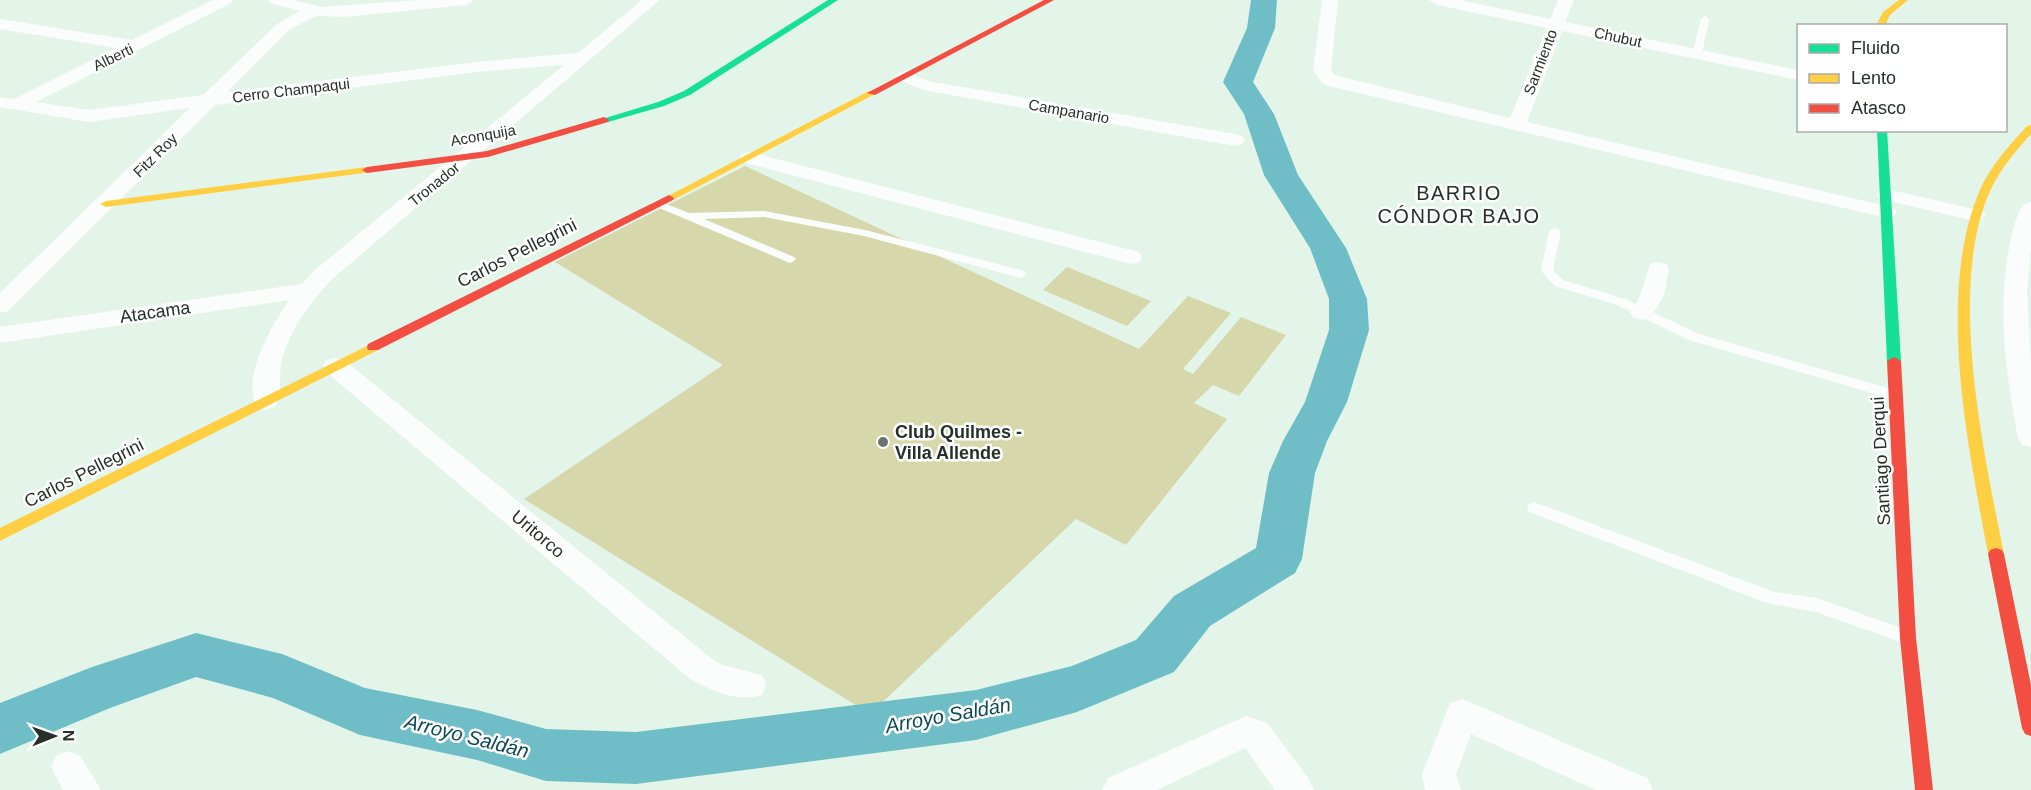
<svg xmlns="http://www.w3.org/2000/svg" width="2031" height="790" font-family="Helvetica,sans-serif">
	<rect width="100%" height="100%" fill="#e3f4e9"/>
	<g fill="#d6d8ac">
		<path d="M745,166l394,183 49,-53 43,17 -48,56 10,5 48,-57 45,18 -47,61 -26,-11 -19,18 33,16 -101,126 -50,-26 -206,195 -346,-215 199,-134 -168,-103z"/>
		<path d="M1067,267l84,34 -24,25 -84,-36z"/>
	</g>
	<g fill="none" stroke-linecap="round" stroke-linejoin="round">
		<path fill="#6fbec7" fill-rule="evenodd" d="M1251,0h26l-2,28 -22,54 21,32 24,61 48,73 21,51 2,31 -22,72 -20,39 -12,32 -13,86 -7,14 -85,53 -36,46 -97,40 -101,28 -340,44 -90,-3 -69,-21 -117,-25 -87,-37 -77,-21 -86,31 -110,46v-51l92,-36 104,-34 86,21 83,34 112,22 69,19 90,3 340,-42 96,-24 64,-26 38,-44 82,-48 13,-75 14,-32 22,-39 24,-72v-31l-19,-51 -46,-73 -20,-61 -21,-32 24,-54z"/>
		<g fill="#fbfdfc" fill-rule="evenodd">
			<path d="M1705,16l4,3 -7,35 -5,3 -5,-3 9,-35z"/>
			<path d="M656,200l33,13 75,-2 101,19 160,41 2,3 -6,4 -157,-42 -100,-19 -60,2 90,38 2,2 -2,2 -4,2 -138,-58 -2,-2z"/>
			<path d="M1555,228l6,3 -8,39 10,10 62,19 74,35 202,58 2,3 -7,5 -207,-60 -72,-35 -62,-19 -14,-15 8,-40z"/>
			<path d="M1534,502l240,90 43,6 92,33 2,5 -2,5 -6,2 -87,-31 -49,-9 -238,-91 -2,-4 2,-4z"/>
		</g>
		<g fill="#fbfdfc" fill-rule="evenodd">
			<path d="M213,0h20l-2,3 -195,99 53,8 114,-15 74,-71 23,-13 -30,-8 -2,-3h26l27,7 96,-7h57l-8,5 -122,12 -28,-1 -27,14 -62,62 259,-31 92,-8 64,-53h18l-329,280c-22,25 -43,51 -50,85 -2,14 1,31 -6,42l-9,3 -9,-3c-17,-28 16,-84 32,-107l-289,43v-16l302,-43 13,-14 249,-205 -78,6 -271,34 -207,206 -8,2v-20l190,-185 -101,14 -89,-15v-10l14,2 102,-51 -116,-19v-10l132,21z"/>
			<path d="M1322,0h16l-7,70 3,5 176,43 37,-90 -110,-23 -8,-5h31l90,19 8,-19h16l-9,22 233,48v10l-236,-49 -35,91 359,84 7,2 4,4 -4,4 -7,2 -557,-132 -7,-3 -9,-13z"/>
			<path d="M906,71l22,10 307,53 7,2 3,4 -3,4 -7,2 -312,-56 -23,-10 -3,-4 3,-4z"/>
			<path d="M749,152l390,100 3,5 -3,5 -8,2 -389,-102 -3,-4 3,-4z"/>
			<path d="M1887,189l95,22 4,4 -4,4 -7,2 -95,-22 -3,-4 3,-4z"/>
			<path d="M2031,202v46l-4,44 4,72v83l-9,-2 -4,-7c-12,-62 -21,-127 -9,-190 3,-15 6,-32 15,-44z"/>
			<path d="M1658,262l8,2 3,5 -5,27 -14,22 -8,2 -8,-2 -4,-5 10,-17 10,-32z"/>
			<path d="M335,358l9,2 367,298 11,7 40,10 4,10 -4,10c-24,8 -53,-5 -73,-17l-363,-306 -3,-6 3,-6z"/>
			<path d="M1462,699l185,79 6,12h-57l-125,-56 -15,40 5,16h-36l-3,-16 28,-71z"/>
			<path d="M1246,716l21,7 41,55 6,12h-39l-30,-42 -88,42h-55l6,-12z"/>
			<path d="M68,751l12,5 21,34h-38l-12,-23 5,-11z"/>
		</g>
		<g fill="#16e098" fill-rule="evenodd">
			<path d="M828,0h10l-148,95 -26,11 -56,16h-8l-1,-2 59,-18 26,-11z"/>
			<path d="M1877,130h10l14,231 -7,4 -7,-4z"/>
		</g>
		<g fill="#ffcf43" fill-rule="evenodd">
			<path d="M1899,0h9l-18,15 -5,11h-9l7,-14z"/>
			<path d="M869,91l8,2 -204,107h-8l-1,-2z"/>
			<path d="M2031,125v9c-15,17 -30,34 -40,55 -45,96 -7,264 13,365l-2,4 -6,2 -6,-2 -2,-4c-20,-109 -52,-257 -9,-362 11,-26 30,-46 48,-66z"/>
			<path d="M367,167l4,1v4l-265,35 -6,-3 6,-3z"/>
			<path d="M373,343l5,1 1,3 -1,3 -378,191v-13z"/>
		</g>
		<g fill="#f24e42" fill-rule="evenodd">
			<path d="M1044,0h10l-179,95 -8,-2z"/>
			<path d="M604,117l5,3 -1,2 -120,35 -121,16 -5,-3 5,-3 120,-16z"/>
			<path d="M669,195l5,3 -1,2 -295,150h-10l-1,-3 1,-3z"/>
			<path d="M1894,357l7,4 15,277 17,152h-18l-15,-152 -13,-277z"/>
			<path d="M1996,548l6,2 2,4 27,131v51l-6,-2 -3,-6 -34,-174 2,-4z"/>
		</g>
	</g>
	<circle fill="#68756c" stroke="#fff" stroke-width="2" cx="883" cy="442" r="6"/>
	<g text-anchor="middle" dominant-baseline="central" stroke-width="5" stroke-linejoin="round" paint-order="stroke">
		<g font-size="15" fill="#253029" stroke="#fff">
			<text transform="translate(1618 37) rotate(12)">Chubut</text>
			<text transform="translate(113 57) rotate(-26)">Alberti</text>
			<text transform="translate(1540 62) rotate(-69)">Sarmiento</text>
			<text transform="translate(291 90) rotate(-7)">Cerro Champaqui</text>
			<text transform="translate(1069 111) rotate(10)">Campanario</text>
			<text transform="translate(483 135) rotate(-10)">Aconquija</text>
			<text transform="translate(155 155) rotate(-45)">Fitz Roy</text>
			<text transform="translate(434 184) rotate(-39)">Tronador</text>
		</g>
		<g font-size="18" fill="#253029" stroke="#fff">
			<text transform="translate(517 253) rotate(-27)">Carlos Pellegrini</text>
			<text transform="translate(155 312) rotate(-8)">Atacama</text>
			<text transform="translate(1881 461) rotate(-93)">Santiago Derqui</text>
			<text transform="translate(84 473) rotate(-27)">Carlos Pellegrini</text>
			<text transform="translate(538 534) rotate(40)">Uritorco</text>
		</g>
		<g font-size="18" font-weight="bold" fill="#253029" stroke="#fff" text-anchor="start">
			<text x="895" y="432">Club Quilmes -<tspan x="895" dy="21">Villa Allende</tspan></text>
		</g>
		<g font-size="20" letter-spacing="1.5" fill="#253029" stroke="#fff">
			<text x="1459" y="193">BARRIO<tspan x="1459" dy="23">CÓNDOR BAJO</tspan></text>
		</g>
		<g font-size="20" font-style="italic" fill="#0b4a54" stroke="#fff">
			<text transform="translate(948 715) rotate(-10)">Arroyo Saldán</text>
			<text transform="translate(467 736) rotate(14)">Arroyo Saldán</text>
		</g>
	</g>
	<rect x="1797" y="24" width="210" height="108" fill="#ffffff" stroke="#a8aca9" stroke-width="1.5"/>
	<rect x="1809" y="44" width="30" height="9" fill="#16e098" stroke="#a8aca9" stroke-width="1.5"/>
	<text x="1851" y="54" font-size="18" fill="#253029">Fluido</text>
	<rect x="1809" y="74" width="30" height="9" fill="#ffcf43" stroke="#a8aca9" stroke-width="1.5"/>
	<text x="1851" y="84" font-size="18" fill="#253029">Lento</text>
	<rect x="1809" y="104" width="30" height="9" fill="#f24e42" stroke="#a8aca9" stroke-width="1.5"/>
	<text x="1851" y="114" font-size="18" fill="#253029">Atasco</text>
	<g transform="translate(54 736) rotate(89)" stroke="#ffffff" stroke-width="4.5" paint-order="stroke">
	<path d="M0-4.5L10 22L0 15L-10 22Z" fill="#253029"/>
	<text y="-9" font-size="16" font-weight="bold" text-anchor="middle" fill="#253029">N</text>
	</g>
</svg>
